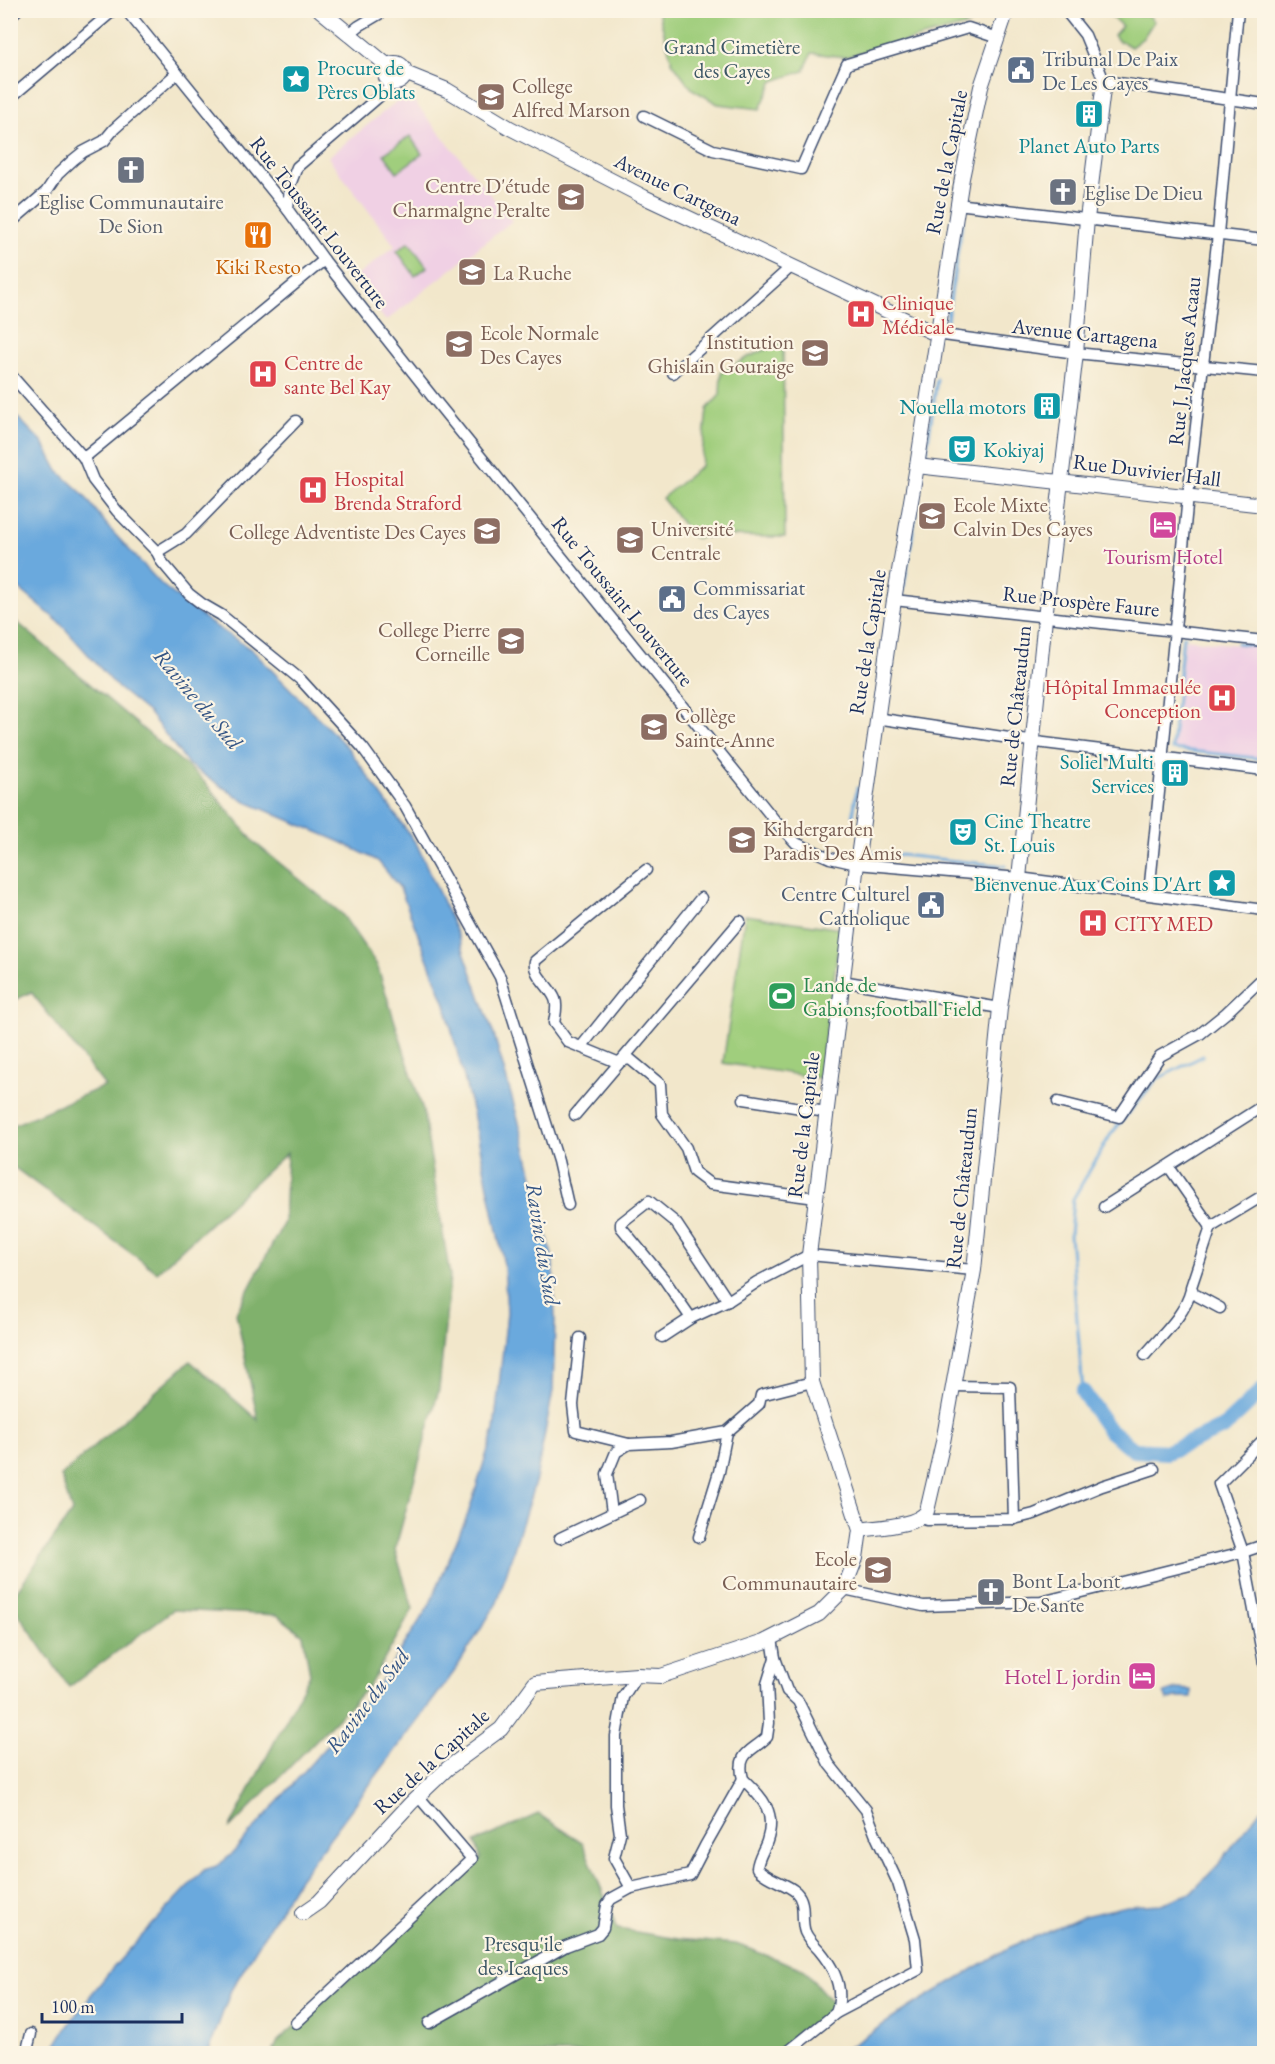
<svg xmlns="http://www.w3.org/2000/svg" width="1275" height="2064" font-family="'EB Garamond',serif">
	<rect width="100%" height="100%" fill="#fcf5e5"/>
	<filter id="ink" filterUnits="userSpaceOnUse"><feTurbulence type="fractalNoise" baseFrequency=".0167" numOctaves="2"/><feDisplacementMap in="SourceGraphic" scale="12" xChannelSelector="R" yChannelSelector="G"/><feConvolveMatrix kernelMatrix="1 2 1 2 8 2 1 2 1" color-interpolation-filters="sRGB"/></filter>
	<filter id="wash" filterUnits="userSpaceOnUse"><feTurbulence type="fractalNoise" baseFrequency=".008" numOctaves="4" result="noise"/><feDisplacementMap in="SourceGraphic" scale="24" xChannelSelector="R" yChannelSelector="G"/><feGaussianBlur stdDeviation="1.35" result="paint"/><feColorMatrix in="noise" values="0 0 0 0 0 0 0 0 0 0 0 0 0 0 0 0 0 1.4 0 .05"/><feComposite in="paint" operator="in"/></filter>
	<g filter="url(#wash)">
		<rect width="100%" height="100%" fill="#f2e7cb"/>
		<g fill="#f0d0e4">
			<path d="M407,93l105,128 -126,100 -33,-42 42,-33 -67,-89z"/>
			<path d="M1185,639l79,9v110l-91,-10z"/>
		</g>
		<g fill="#a0ce7d" stroke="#5e7e6e" stroke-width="1.5">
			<path d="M658,11h313l-2,14 -124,32 -33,-4 -8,18 -31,10 -13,28 -42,-5 -26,-15 -20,-27z"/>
			<path d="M1105,11h24l1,3 18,1 6,6 -11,17 -12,9 -8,-5h-4l-5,-7 8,-9z"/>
			<path d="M410,136l12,18 -25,18 -13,-18z"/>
			<path d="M409,242l18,25 -12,9 -18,-25z"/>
			<path d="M783,342l2,195 -66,-1 -25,2 -32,-40 39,-32 6,-57 13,-14 1,-22 25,-15z"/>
			<path d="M745,915l96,14 -22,149 -96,-15z"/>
		</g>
		<g fill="#80b16c" stroke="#4e7065" stroke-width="1.5">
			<path d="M11,617l191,162 53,64 87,71 35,51 46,146 27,165 -11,113 -44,161 18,59 -44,77 -140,143 81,-155 -7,-39 -26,-20 -104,-5 -104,77 -58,-84v-4l61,-87 -11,-36 129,-115 68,59 -22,-107 48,-91 3,-69 -130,119 -146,-107v-39l94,-40 -74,-94 -20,10z"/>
			<path d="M538,1814l44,28 36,87 60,10 58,5 67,25 33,38 -59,46 -505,1 6,-13 151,-133 52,-49 -6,-17z"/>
		</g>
		<g fill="#6aa9dd" stroke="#426c9e" stroke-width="1.5">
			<path d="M11,411l32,32 15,28 26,24 26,34 52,56 47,37 43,28 96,98 69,97 41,90 36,100 32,112 27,113 2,60 -2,71 -17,88 -39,124 -43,69 -158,211 -65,107 -23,63h-157c40,-69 99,-125 153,-183l13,-4 14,-11 145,-166 53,-83 39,-92 26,-84 13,-117 -3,-48 -31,-152 -28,-109 -45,-116 -22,-27 -37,-19 -97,-41 -55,-36 -40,-52 -31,-25 -58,-65 -45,-38 -5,-6z"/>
			<path d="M1176,1689l15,1v7h-15l-9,3 -3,-7z"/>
			<path d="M1264,1805v248h-424l73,-48 97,-58 74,-31 43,-10 34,-2 30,-11 27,-28z"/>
		</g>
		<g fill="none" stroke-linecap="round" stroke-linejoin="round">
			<g stroke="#6aa9dd" stroke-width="3">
				<path d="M945,331l18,-114"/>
				<path d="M925,462l12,-83"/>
				<path d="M902,598l14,-85"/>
				<path d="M1185,636h-2l-11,113 92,10"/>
				<path d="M1237,643l27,4"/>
				<path d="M894,645l7,-41"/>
				<path d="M853,816l4,-28"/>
				<path d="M865,845l6,7 134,14"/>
				<path d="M1083,1392l-13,-157 3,-36 38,-65 46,-55 46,-23"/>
			</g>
			<path stroke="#6aa9dd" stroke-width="16" d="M1083,1392l25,37 26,21 33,2 56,-24 41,-39"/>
		</g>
	</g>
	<g filter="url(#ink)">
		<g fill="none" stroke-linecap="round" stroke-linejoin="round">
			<g stroke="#3b4b6e" stroke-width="13">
				<g id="minor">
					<path d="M126,10l162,200 36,50 114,144 338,418 20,21 34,15 27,6 162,14 245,32"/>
					<path d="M1065,10l20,25 19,46 160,23"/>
					<path d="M10,16l7,-6"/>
					<path d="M349,34l10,-8 27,-16"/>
					<path d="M10,98l104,-88"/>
					<path d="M644,116l69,34 88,19 46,-105 121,-36 30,10"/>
					<path d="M957,204l307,36"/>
					<path d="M288,210l2,-25 7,-18 92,-79 4,-6"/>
					<path d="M10,223l36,-31 12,-18 15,-14 10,-8 21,-11 10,-12 63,-56"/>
					<path d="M936,334l140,19 188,19"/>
					<path d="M673,373l119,-107"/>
					<path d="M10,374l74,84 9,22 24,31 40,41 5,10 27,32 13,10 19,11 80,65 62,68 42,58 95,171 58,184 10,44"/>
					<path d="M84,458l240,-198"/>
					<path d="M157,552l29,-18 110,-113"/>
					<path d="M894,600l370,41"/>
					<path d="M876,718l160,24 228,28"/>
					<path d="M646,870l-111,91c-3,14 15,25 20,38 3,7 0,17 -1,24l14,19 49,20 13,-3 30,25 2,30 24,34 8,24 16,12 106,14"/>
					<path d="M1149,894l39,-398 30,-262 20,-224"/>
					<path d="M842,981l158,27"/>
					<path d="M581,1047l120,-149"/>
					<path d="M744,1099l82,13"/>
					<path d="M1058,1102l61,15 41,-61 40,-22 26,-21 38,-36"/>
					<path d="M575,1115l165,-194"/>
					<path d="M1169,1167l42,60"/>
					<path d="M1104,1207l160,-102"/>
					<path d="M1220,1308l-26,-14 -3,-7 20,-60 53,-32"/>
					<path d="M691,1318l-27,-39 -43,-52v-4l28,-22 27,22 52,78"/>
					<path d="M662,1337l29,-19 37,-17 29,-19 52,-27 165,15"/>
					<path d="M580,1338l-7,67 3,26 53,13"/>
					<path d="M1145,1355c17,-20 40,-40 46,-65"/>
					<path d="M953,1386l57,1 4,132"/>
					<path d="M1264,1439l-45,45 24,68 21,111"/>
					<path d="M612,1513l-5,-39 9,-22 5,-3 8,-5 42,-2 56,-10 32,-28 2,-9 51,-13"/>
					<path d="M924,1516l2,4 88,-1 20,-5 68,-28 52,-17"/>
					<path d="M699,1537l20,-65 8,-40"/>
					<path d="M560,1538l80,-38"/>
					<path d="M844,1589l79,17 118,-4 202,-50 21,-7"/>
					<path d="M772,1638l3,20 12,33 11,10 31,63 37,46 10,26 22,47 17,56 3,31 -82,43 -51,41"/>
					<path d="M775,1658l-8,26 2,39 -2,14c-15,15 -31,15 -24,42 19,19 34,32 24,62 -3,9 -9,17 -10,27 10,12 28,14 39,24 11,11 4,27 9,40 3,7 9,13 14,18 16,19 26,40 17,63"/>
					<path d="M631,1888l-17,-30 6,-24 -4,-29v-69l7,-39 14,-22"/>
					<path d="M296,2023l176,-164 -54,-63"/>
					<path d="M429,2023l137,-77 32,-12 5,-6 4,-23 4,-6 20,-11 59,-13 15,-29 38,-67"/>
					<path d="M26,2054l5,-20"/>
				</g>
			</g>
			<g stroke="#3b4b6e" stroke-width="16">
				<g id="tertiary">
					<path d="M320,10l68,56"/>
					<circle cx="395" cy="73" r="10"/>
					<path d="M405,73l42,17 63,38 134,69 292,137"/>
					<path d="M917,466l347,39"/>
					<path d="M860,1530c18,-3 58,-4 67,-19l16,-69 31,-172 26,-262 19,-130 26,-260 31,-265 11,-134 17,-138"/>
					<path d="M303,1913l16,-11 92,-99 37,-35 53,-39 34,-46 102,-8 24,1 103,-34 55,-28 25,-25 12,-31 4,-28 -48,-148 -3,-127 48,-391 37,-264 23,-134 45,-288 19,-91 26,-77"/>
				</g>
			</g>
			<use href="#minor" stroke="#fff" stroke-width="10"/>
			<use href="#tertiary" stroke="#fff" stroke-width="14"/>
		</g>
	</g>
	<defs>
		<g id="civic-square" transform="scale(1.5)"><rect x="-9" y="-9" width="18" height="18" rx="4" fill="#5c6f8a" stroke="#fcf5e5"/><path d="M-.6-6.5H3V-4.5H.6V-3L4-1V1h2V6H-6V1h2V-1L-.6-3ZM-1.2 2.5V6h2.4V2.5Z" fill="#fff"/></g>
		<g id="sight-square" transform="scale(1.5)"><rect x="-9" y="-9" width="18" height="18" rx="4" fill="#0f9aa8" stroke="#fcf5e5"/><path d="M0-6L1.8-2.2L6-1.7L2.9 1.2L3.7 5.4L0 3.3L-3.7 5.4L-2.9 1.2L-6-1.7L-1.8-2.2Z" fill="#fff"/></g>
		<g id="school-square" transform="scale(1.5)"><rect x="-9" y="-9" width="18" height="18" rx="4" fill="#8d6e63" stroke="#fcf5e5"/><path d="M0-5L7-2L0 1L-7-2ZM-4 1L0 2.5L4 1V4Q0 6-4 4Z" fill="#fff"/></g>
		<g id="building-square" transform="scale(1.5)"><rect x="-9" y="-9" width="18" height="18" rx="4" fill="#0f9aa8" stroke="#fcf5e5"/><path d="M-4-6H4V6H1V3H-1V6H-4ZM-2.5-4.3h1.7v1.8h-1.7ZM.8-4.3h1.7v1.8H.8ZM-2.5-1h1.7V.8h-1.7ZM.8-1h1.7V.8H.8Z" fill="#fff"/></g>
		<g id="church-square" transform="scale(1.5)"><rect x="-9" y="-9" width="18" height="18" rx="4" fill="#6b7280" stroke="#fcf5e5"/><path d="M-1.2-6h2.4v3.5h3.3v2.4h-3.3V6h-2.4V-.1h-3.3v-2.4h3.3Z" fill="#fff"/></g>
		<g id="restaurant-square" transform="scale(1.5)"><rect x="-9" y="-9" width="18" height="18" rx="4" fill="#e8710a" stroke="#fcf5e5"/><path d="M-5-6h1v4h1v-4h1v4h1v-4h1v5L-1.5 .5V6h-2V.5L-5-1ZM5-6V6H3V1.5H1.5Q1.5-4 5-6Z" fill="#fff"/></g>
		<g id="hospital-square" transform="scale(1.5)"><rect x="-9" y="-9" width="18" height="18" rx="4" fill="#e0444e" stroke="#fcf5e5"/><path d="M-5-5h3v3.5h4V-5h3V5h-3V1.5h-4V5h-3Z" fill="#fff"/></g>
		<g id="university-square" transform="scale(1.5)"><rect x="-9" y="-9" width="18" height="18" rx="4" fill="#8d6e63" stroke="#fcf5e5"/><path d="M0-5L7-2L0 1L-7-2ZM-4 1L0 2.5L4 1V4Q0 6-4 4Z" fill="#fff"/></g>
		<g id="theatre-square" transform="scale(1.5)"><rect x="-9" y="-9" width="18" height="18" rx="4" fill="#0f9aa8" stroke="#fcf5e5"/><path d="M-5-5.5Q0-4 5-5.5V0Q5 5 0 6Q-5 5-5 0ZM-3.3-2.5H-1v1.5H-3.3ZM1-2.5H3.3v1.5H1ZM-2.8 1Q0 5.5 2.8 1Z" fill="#fff"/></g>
		<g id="hotel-square" transform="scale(1.5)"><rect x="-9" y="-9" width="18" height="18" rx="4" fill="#d1479c" stroke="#fcf5e5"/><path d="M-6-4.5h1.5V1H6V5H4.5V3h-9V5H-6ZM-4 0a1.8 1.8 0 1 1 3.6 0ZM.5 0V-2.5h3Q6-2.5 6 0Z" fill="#fff"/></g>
		<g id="stadium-square" transform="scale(1.5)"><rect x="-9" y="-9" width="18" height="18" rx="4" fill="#2e9e5b" stroke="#fcf5e5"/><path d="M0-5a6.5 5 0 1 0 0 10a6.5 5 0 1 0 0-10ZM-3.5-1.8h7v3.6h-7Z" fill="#fff"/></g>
	</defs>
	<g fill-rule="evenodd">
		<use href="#civic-square" x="1021" y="70"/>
		<use href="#sight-square" x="296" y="79"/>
		<use href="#school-square" x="491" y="97"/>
		<use href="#building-square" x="1089" y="114"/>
		<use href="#church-square" x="131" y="170"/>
		<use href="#church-square" x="1063" y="192"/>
		<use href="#school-square" x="571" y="197"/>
		<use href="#restaurant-square" x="258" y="235"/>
		<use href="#school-square" x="472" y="272"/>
		<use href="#hospital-square" x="861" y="314"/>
		<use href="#university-square" x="459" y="344"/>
		<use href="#school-square" x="815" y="353"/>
		<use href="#hospital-square" x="263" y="374"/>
		<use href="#building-square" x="1047" y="406"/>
		<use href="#theatre-square" x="962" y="449"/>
		<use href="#hospital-square" x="313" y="490"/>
		<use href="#school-square" x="932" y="516"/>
		<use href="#hotel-square" x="1163" y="525"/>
		<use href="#school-square" x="487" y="531"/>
		<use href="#university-square" x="630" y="540"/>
		<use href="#civic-square" x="672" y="599"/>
		<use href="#school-square" x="511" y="641"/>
		<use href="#hospital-square" x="1222" y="698"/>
		<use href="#school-square" x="654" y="727"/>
		<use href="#building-square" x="1175" y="773"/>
		<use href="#theatre-square" x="963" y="832"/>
		<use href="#school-square" x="742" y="840"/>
		<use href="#sight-square" x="1222" y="883"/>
		<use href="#civic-square" x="931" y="905"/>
		<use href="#hospital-square" x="1093" y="923"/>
		<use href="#stadium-square" x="782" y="996"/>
		<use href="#school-square" x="878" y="1570"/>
		<use href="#church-square" x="991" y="1592"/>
		<use href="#hotel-square" x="1142" y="1676"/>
	</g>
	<g text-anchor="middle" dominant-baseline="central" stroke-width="4.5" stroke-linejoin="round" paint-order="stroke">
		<g font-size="21" fill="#3c5766" stroke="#fcf5e5">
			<text x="732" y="46">Grand Cimetière<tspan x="732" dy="24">des Cayes</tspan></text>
			<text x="523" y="1943">Presqu'ile<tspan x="523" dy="24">des Icaques</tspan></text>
		</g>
		<g font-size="21" fill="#4e5e75" stroke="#fcf5e5" text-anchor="start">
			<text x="1042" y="58">Tribunal De Paix<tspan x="1042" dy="24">De Les Cayes</tspan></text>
			<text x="693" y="587">Commissariat<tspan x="693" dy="24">des Cayes</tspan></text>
			<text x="910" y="893" text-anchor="end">Centre Culturel<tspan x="910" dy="24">Catholique</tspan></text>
		</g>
		<g font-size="21" fill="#0d838f" stroke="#fcf5e5" text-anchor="start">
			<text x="317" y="67">Procure de<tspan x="317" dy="24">Pères Oblats</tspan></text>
			<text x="1089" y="145" text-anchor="middle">Planet Auto Parts</text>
			<text x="1026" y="406" text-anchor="end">Nouella motors</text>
			<text x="983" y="449">Kokiyaj</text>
			<text x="1154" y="761" text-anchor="end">Soliel Multi<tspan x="1154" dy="24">Services</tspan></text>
			<text x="984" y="820">Cine Theatre<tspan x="984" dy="24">St. Louis</tspan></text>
			<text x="1201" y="883" text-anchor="end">Bienvenue Aux Coins D'Art</text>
		</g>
		<g font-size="21" fill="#785e54" stroke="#fcf5e5" text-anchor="start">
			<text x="512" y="85">College<tspan x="512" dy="24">Alfred Marson</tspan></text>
			<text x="550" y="185" text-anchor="end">Centre D'étude<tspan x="550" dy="24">Charmalgne Peralte</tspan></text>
			<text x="493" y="272">La Ruche</text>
			<text x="480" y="332">Ecole Normale<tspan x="480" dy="24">Des Cayes</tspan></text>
			<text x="794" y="341" text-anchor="end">Institution<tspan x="794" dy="24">Ghislain Gouraige</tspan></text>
			<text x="953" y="504">Ecole Mixte<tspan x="953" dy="24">Calvin Des Cayes</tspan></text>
			<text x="651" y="528">Université<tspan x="651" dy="24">Centrale</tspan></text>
			<text x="466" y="531" text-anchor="end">College Adventiste Des Cayes</text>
			<text x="490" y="629" text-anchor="end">College Pierre<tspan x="490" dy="24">Corneille</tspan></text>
			<text x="675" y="715">Collège<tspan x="675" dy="24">Sainte-Anne</tspan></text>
			<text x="763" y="828">Kihdergarden<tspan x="763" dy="24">Paradis Des Amis</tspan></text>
			<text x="857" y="1558" text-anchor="end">Ecole<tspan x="857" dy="24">Communautaire</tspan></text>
		</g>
		<g font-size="21" fill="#1b2f5e" stroke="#fcf5e5">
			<text transform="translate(946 162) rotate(-79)">Rue de la Capitale</text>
			<text transform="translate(678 189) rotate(26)">Avenue Cartgena</text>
			<text transform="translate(320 222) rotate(52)">Rue Toussaint Louverture</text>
			<text transform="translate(1085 333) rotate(6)">Avenue Cartagena</text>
			<text transform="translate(1184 361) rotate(-84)">Rue J. Jacques Acaau</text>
			<text transform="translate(1147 470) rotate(7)">Rue Duvivier Hall</text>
			<text transform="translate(623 601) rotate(51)">Rue Toussaint Louverture</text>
			<text transform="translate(1081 601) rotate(6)">Rue Prospère Faure</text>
			<text transform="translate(867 642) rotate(-81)">Rue de la Capitale</text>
			<text transform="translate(1015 706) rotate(-84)">Rue de Châteaudun</text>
			<text transform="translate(803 1125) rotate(-83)">Rue de la Capitale</text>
			<text transform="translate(961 1188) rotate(-84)">Rue de Châteaudun</text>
			<text transform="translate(431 1761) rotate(-42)">Rue de la Capitale</text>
		</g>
		<g font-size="21" fill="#5b616d" stroke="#fcf5e5" text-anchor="start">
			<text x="1084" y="192">Eglise De Dieu</text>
			<text x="131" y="201" text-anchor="middle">Eglise Communautaire<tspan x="131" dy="24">De Sion</tspan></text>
			<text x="1012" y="1580">Bont La bont<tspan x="1012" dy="24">De Sante</tspan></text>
		</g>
		<g font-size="21" fill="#c56008" stroke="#fcf5e5">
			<text x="258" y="266">Kiki Resto</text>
		</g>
		<g font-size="21" fill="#be3a42" stroke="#fcf5e5" text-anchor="start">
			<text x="882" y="302">Clinique<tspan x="882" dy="24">Médicale</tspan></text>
			<text x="284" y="362">Centre de<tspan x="284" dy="24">sante Bel Kay</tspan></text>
			<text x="334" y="478">Hospital<tspan x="334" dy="24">Brenda Straford</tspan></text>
			<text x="1201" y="686" text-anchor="end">Hôpital Immaculée<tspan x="1201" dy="24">Conception</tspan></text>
			<text x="1114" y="923">CITY MED</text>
		</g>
		<g font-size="21" fill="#b23c85" stroke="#fcf5e5">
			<text x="1163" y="556">Tourism Hotel</text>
			<text x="1121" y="1676" text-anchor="end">Hotel L jordin</text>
		</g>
		<g font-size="21" fill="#27864d" stroke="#fcf5e5" text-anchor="start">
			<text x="803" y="984">Lande de<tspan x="803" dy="24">Gabions;football Field</tspan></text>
		</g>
		<g font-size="22" font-style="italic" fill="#335484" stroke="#fcf5e5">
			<text transform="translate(198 699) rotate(50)">Ravine du Sud</text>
			<text transform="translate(543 1244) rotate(81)">Ravine du Sud</text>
			<text transform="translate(367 1701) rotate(-53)">Ravine du Sud</text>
		</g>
	</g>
	<rect width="1275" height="2064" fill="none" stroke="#fcf5e5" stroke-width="36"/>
	<path d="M42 2013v9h140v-9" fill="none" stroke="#1b2f5e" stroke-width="3"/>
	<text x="51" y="2013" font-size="18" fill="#1b2f5e" stroke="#fcf5e5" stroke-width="4.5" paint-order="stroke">100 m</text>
</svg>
